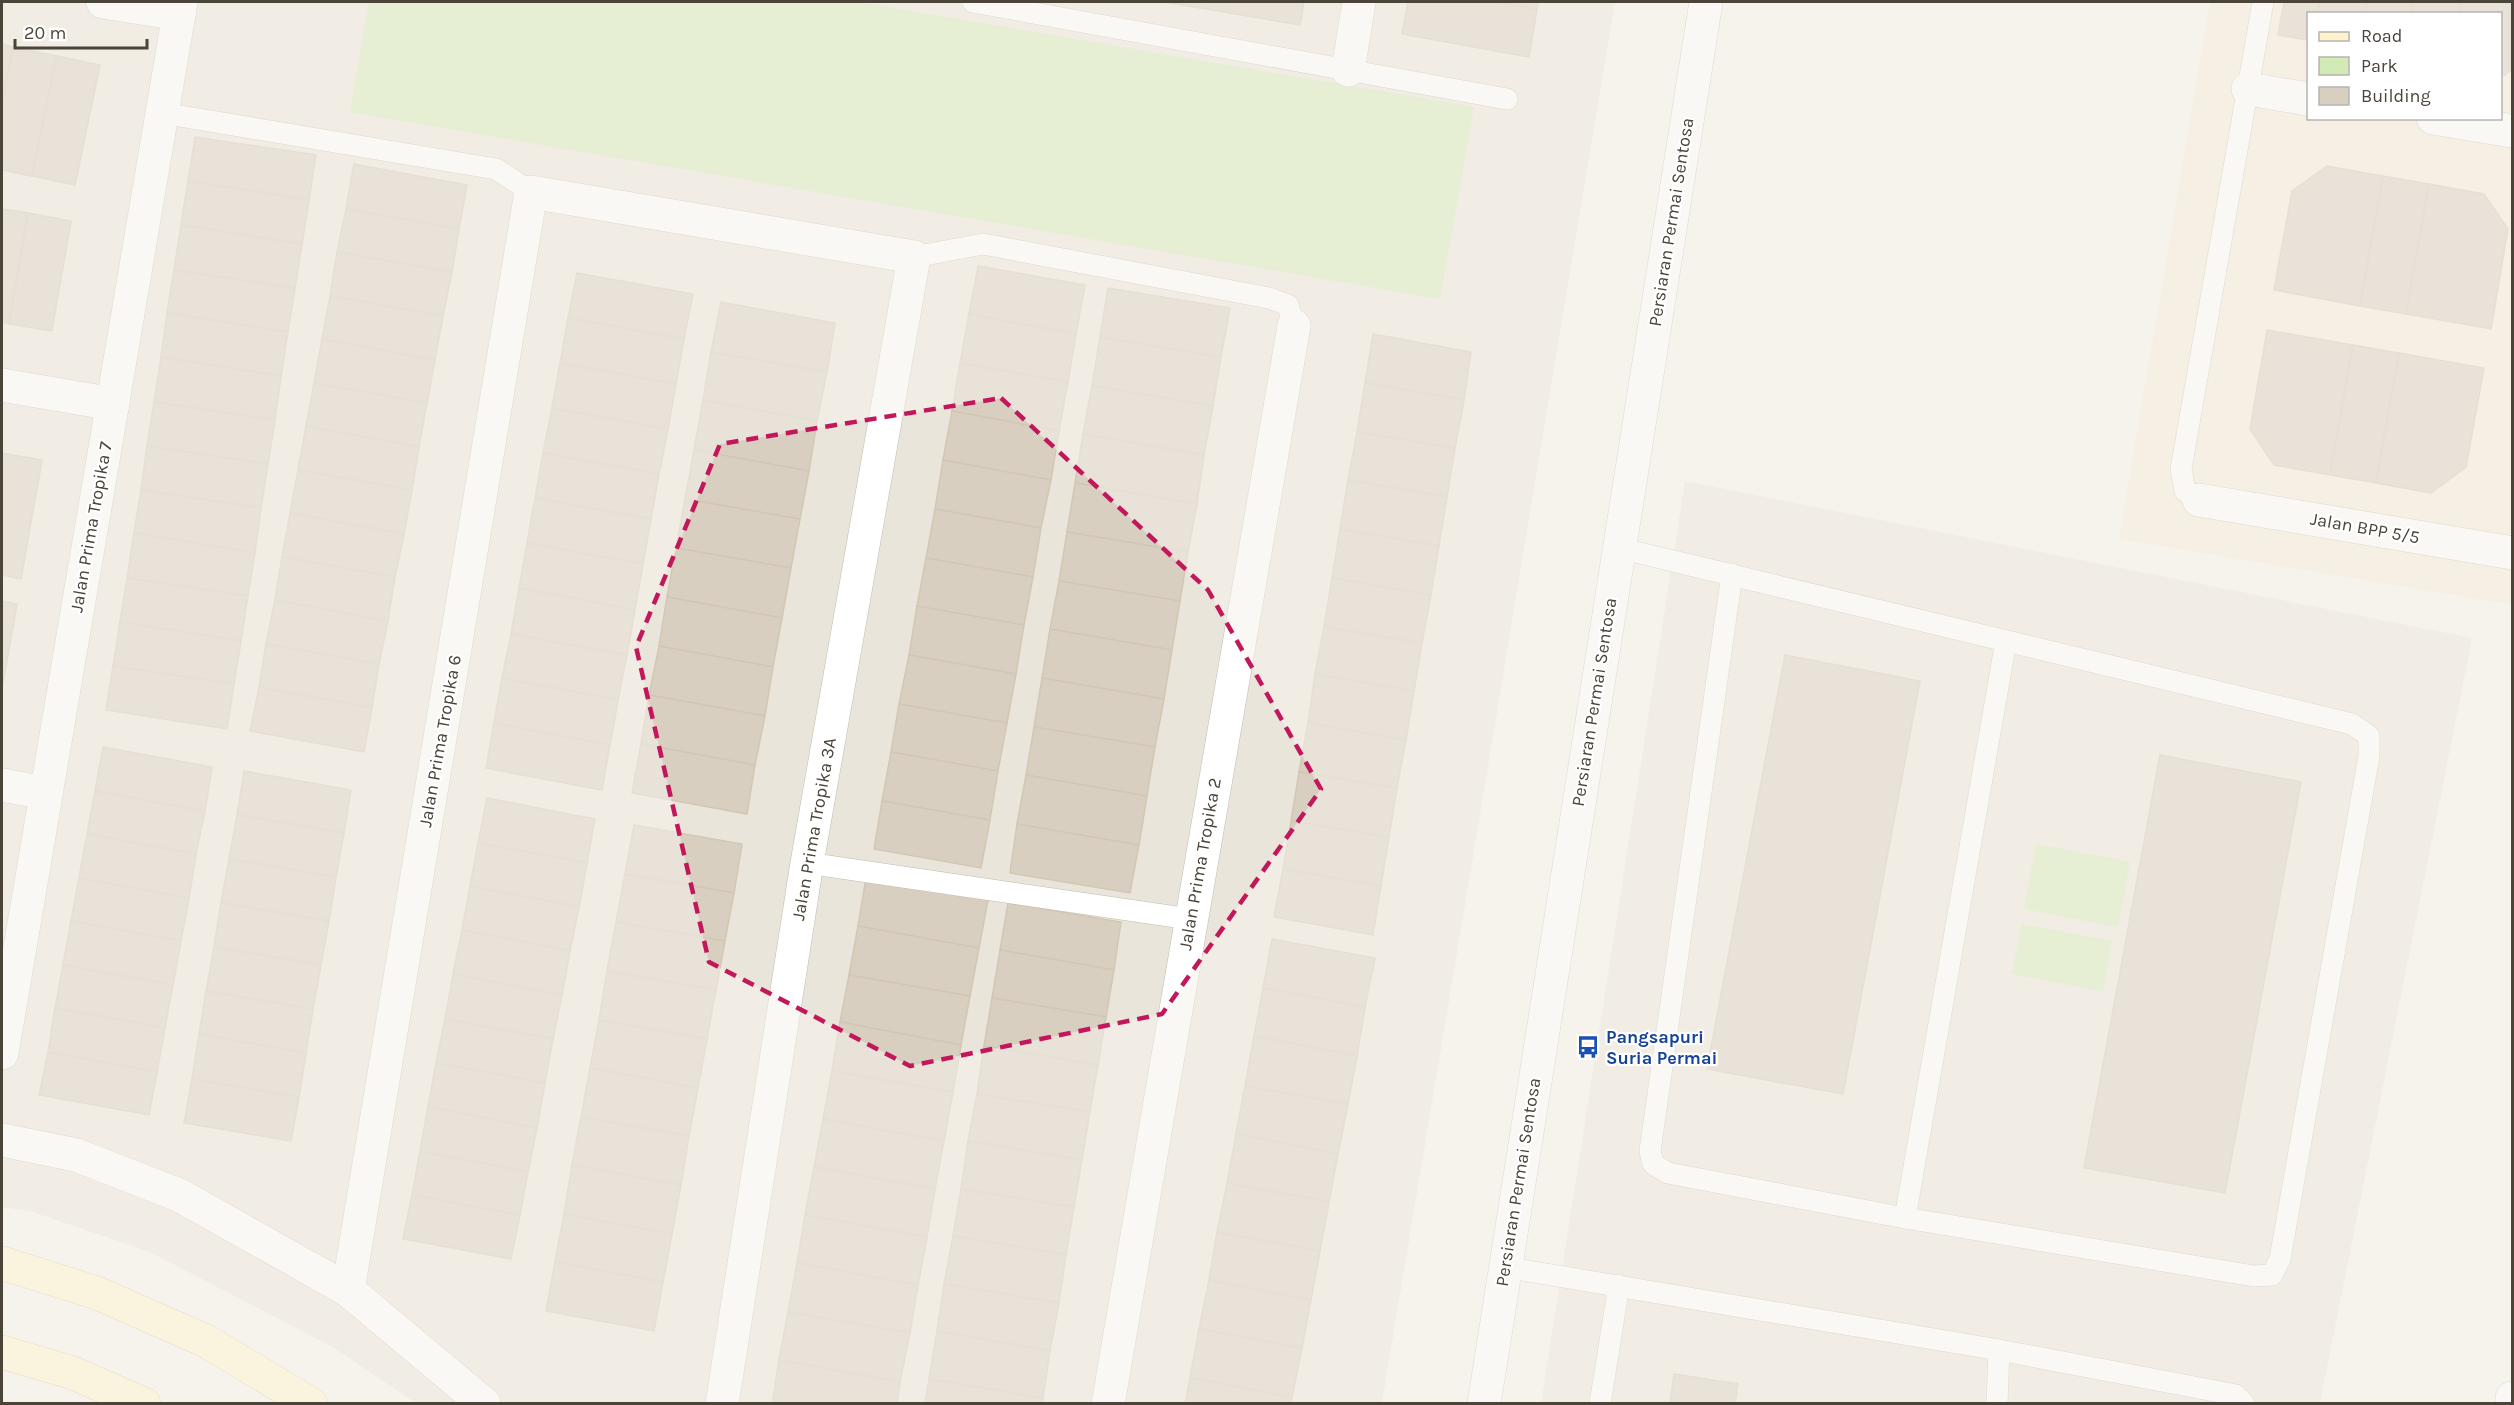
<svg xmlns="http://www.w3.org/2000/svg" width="2514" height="1405" font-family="Karla,sans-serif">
	<rect width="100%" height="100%" fill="#f6f3ec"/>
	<g fill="#eae5da">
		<path d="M2,2h1613l-233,1401h-966l-85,-57 -181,-94 -117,-40 -31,-5z"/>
		<path d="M1685,481l787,157 -152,765 -779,1z"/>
	</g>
	<path fill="#f7ead8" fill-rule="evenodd" d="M2210,2h302v603l-393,-66zM2308,14h192v104h-192z"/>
	<g fill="#d2eab5">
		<path d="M369,2h489l616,105 -34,192 -1090,-187z"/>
		<path d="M2036,844l94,18 -12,65 -94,-18z"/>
		<path d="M2022,924l90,17 -9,50 -91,-17z"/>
	</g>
	<g fill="#d8cfc1" stroke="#d3c7b4" stroke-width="1.5">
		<path d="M1165,2h139l-4,23z"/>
		<path d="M1408,2h89l40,7 -8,48 -127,-23z"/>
		<path d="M1497,2h41l-1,7z"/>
		<path d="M2284,2h36l-2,12h-10v26l-30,-5z"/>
		<path d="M2320,2h47l-2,12h-47z"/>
		<path d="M2367,2h47l-3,12h-46z"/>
		<path d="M2414,2h47l-2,12h-48z"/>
		<path d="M2461,2h51v67l-7,6 -5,-1v-60h-41z"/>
		<path d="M2,44l11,3 -11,57z"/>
		<path d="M13,47l44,9 -25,120 -30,-6v-66z"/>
		<path d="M57,56l43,9 -25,120 -43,-9z"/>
		<path d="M195,137l121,18 -7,45 -121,-19z"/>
		<path d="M354,164l113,21 -8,44 -113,-20z"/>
		<path d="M2327,166l56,10 -23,130 -86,-16 18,-99z"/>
		<path d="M2383,176l46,8 -23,130 -46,-8z"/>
		<path d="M188,181l121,19 -7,44 -121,-19z"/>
		<path d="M2429,184l55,10 24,35 -17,100 -85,-15z"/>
		<path d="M2,209l26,4 -19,111 -7,-2z"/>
		<path d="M346,209l113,20 -7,43 -115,-20z"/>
		<path d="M28,213l43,8 -19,110 -43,-7z"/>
		<path d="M181,225l121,19 -7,44 -121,-18z"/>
		<path d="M337,252l115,20 -9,44 -113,-20z"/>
		<path d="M978,266l107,19 -9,49 -107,-20z"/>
		<path d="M174,270l121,18 -7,44 -121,-19z"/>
		<path d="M577,273l116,21 -9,45 -116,-21z"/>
		<path d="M1108,288l122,20 -9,49 -121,-20z"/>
		<path d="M330,296l113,20 -8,44 -113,-21z"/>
		<path d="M721,302l114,21 -8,49 -116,-20z"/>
		<path d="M167,313l121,19 -7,44 -120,-19z"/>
		<path d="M969,314l107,20 -8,48 -108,-19z"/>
		<path d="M568,318l116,21 -8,45 -116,-21z"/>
		<path d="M2267,330l86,15 -23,130 -56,-10 -24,-36z"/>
		<path d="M1373,334l98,18 -7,48 -99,-17z"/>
		<path d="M1100,337l121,20 -8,49 -121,-20z"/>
		<path d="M322,339l113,21 -8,43 -113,-20z"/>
		<path d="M2353,345l46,8 -23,130 -46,-8z"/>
		<path d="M711,352l116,20 -10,49 -114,-21z"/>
		<path d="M2399,353l85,15 -18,99 -35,26 -55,-10z"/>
		<path d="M161,357l120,19 -6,44 -121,-18z"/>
		<path d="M560,363l116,21 -8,45 -116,-21z"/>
		<path d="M960,363l108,19 -9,49 -107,-20z"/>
		<path d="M314,383l113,20 -8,44 -113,-21z"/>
		<path d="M1365,383l99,17 -9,48 -98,-16z"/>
		<path d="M1092,386l121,20 -9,49 -121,-21z"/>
		<path d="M703,400l114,21 -8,50 -115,-21z"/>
		<path d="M154,402l121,18 -7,44 -121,-18z"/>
		<path d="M552,408l116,21 -9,45 -116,-21z"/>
		<path d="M952,411l107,20 -8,49 -108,-20z"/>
		<path d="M306,426l113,21 -7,43 -114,-20z"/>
		<path d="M1357,432l98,16 -8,49 -99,-17z"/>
		<path d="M1083,434l121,21 -7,49 -122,-21z"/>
		<path d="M147,446l121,18 -7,44 -120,-18z"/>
		<path d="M694,450l115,21 -9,48 -115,-20z"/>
		<path d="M2,453l40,7 -21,119 -19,-4z"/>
		<path d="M543,453l116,21 -8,45 -116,-21z"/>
		<path d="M943,460l108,20 -10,48 -106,-19z"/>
		<path d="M298,470l114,20 -8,44 -114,-21z"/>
		<path d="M1348,480l99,17 -8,49 -99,-17z"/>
		<path d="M1075,483l122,21 -9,48 -121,-20z"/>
		<path d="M141,490l120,18 -6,45 -121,-20z"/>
		<path d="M535,498l116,21 -8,45 -116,-21z"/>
		<path d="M685,499l115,20 -9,49 -115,-20z"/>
		<path d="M935,509l106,19 -8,49 -107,-19z"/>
		<path d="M290,513l114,21 -9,43 -113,-20z"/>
		<path d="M1340,529l99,17 -8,49 -99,-17z"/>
		<path d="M1067,532l121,20 -8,49 -121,-20z"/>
		<path d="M134,533l121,20 -7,43 -121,-18z"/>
		<path d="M527,543l116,21 -8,46 -116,-22z"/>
		<path d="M676,548l115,20 -9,50 -115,-21z"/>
		<path d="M282,557l113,20 -7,44 -113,-21z"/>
		<path d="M926,558l107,19 -9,48 -107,-19z"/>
		<path d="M127,578l121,18 -7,45 -121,-19z"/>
		<path d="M1332,578l99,17 -9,48 -98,-16z"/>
		<path d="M1059,581l121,20 -8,49 -122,-21z"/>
		<path d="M519,588l116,22 -8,45 -116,-21z"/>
		<path d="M667,597l115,21 -9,49 -114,-21z"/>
		<path d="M275,600l113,21 -9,43 -113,-20z"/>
		<path d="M2,601l15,3 -15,85z"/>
		<path d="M917,606l107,19 -8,49 -107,-19z"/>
		<path d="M120,622l121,19 -7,43 -121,-18z"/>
		<path d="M1324,627l98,16 -8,48 -99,-17z"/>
		<path d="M1050,629l122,21 -8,49 -122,-21z"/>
		<path d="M511,634l116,21 -9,45 -116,-22z"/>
		<path d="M266,644l113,20 -7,44 -113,-21z"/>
		<path d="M659,646l114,21 -8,49 -116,-21z"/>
		<path d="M909,655l107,19 -9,49 -108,-19z"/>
		<path d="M1785,655l135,26 -77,413 -136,-25z"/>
		<path d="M113,666l121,18 -7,45 -121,-19z"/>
		<path d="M1315,674l99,17 -8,49 -98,-17z"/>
		<path d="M502,678l116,22 -8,45 -116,-22z"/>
		<path d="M1042,678l122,21 -9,48 -121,-20z"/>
		<path d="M259,687l113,21 -8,44 -114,-21z"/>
		<path d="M649,695l116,21 -10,49 -114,-21z"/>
		<path d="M899,704l108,19 -9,48 -107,-19z"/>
		<path d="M494,723l116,22 -8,45 -116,-22z"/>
		<path d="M1308,723l98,17 -9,48 -98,-16z"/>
		<path d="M1034,727l121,20 -8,49 -121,-21z"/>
		<path d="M641,744l114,21 -8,49 -115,-21z"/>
		<path d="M103,747l109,20 -7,44 -110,-20z"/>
		<path d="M891,752l107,19 -8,49 -108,-19z"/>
		<path d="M2160,755l141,27 -76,411 -141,-25z"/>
		<path d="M244,771l107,19 -7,43 -107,-18z"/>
		<path d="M1299,772l98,16 -8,49 -98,-16z"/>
		<path d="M1026,775l121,21 -8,49 -122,-21z"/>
		<path d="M95,791l110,20 -9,43 -109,-20z"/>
		<path d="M487,798l108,21 -8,44 -109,-20z"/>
		<path d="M882,801l108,19 -9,48 -107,-19z"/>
		<path d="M237,815l107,18 -8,44 -107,-18z"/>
		<path d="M1291,821l98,16 -8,49 -98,-17z"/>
		<path d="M1017,824l122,21 -9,48 -120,-20z"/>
		<path d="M634,825l108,19 -8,49 -109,-19z"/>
		<path d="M87,834l109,20 -7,44 -110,-20z"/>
		<path d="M478,843l109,20 -8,44 -109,-21z"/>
		<path d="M229,859l107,18 -7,44 -108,-18z"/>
		<path d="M1283,869l98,17 -8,49 -99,-18z"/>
		<path d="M625,874l109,19 -9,48 -109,-19z"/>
		<path d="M79,878l110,20 -8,43 -110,-20z"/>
		<path d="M866,878l122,22 -9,48 -121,-22z"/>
		<path d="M470,886l109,21 -9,44 -108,-21z"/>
		<path d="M221,903l108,18 -8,44 -107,-18z"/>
		<path d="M1008,903l113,19 -7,48 -114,-20z"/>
		<path d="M71,921l110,20 -8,44 -110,-20z"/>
		<path d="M616,922l109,19 -9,49 -109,-19z"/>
		<path d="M858,926l121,22 -9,48 -121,-21z"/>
		<path d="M462,930l108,21 -8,44 -109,-21z"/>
		<path d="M1272,939l103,19 -10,49 -102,-19z"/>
		<path d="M214,947l107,18 -8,44 -107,-18z"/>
		<path d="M1000,950l114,20 -8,47 -114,-19z"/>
		<path d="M63,965l110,20 -8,43 -110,-20z"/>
		<path d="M607,971l109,19 -9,49 -108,-19z"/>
		<path d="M453,974l109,21 -9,44 -108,-20z"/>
		<path d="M849,975l121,21 -9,49 -121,-23z"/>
		<path d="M1263,988l102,19 -8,49 -103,-20z"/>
		<path d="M206,991l107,18 -7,44 -107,-19z"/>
		<path d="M992,998l114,19 -8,48 -114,-19z"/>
		<path d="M55,1008l110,20 -8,44 -109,-20z"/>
		<path d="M445,1019l108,20 -8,44 -109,-20z"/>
		<path d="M599,1020l108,19 -9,49 -108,-20z"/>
		<path d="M840,1022l121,23 -8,47 -121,-21z"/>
		<path d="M199,1034l107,19 -7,44 -107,-18z"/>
		<path d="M1254,1036l103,20 -9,48 -103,-18z"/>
		<path d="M984,1046l114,19 -8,47 -113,-18z"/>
		<path d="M48,1052l109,20 -8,43 -110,-20z"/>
		<path d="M436,1063l109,20 -8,45 -109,-21z"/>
		<path d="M590,1068l108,20 -9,48 -108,-19z"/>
		<path d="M832,1071l121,21 -9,49 -121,-22z"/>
		<path d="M192,1079l107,18 -8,44 -107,-18z"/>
		<path d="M1245,1086l103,18 -10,50 -102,-20z"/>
		<path d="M977,1094l113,18 -8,48 -114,-19z"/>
		<path d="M428,1107l109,21 -9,44 -108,-21z"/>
		<path d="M581,1117l108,19 -8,49 -109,-20z"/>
		<path d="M823,1119l121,22 -9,48 -121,-22z"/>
		<path d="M1236,1134l102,20 -9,48 -102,-19z"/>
		<path d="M968,1141l114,19 -8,47 -113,-18z"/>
		<path d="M420,1151l108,21 -8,43 -108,-20z"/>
		<path d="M572,1165l109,20 -9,49 -108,-20z"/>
		<path d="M814,1167l121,22 -8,48 -122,-22z"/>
		<path d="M1227,1183l102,19 -9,49 -103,-19z"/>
		<path d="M961,1189l113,18 -8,48 -113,-19z"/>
		<path d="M412,1195l108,20 -9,44 -108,-20z"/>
		<path d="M564,1214l108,20 -9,48 -108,-20z"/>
		<path d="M805,1215l122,22 -9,48 -121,-22z"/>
		<path d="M1217,1232l103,19 -9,49 -102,-20z"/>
		<path d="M953,1236l113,19 -7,48 -115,-19z"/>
		<path d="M555,1262l108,20 -9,49 -108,-20z"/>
		<path d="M797,1263l121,22 -8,48 -122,-21z"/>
		<path d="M1209,1280l102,20 -9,48 -103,-19z"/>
		<path d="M944,1284l115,19 -9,48 -113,-20z"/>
		<path d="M788,1312l122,21 -10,49 -121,-22z"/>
		<path d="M1199,1329l103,19 -10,49 -102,-19z"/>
		<path d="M937,1331l113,20 -7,47 -114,-19z"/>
		<path d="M779,1360l121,22 -3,22h-125z"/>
		<path d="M1674,1374l64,10 -3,20h-65z"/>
		<path d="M1190,1378l102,19 -1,7h-106z"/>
		<path d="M929,1379l114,19 -1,6h-117z"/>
	</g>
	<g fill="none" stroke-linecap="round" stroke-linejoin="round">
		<g stroke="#c2bbae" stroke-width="22">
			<g id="lane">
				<path d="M973,2l534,97"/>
				<path d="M162,113l334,56 35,23"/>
				<path d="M914,257l69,-13 286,54 19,7 6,21"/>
				<path d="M2199,500l-14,-9 -4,-22 82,-467"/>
				<path d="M1619,548l733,176 17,12v20l-89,503 -8,16 -18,1 -349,-58 -237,-45 -15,-9 -3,-13 82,-577"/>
				<path d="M807,863l383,56"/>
				<path d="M1905,1218l101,-577"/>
				<path d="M1504,1267l495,83 237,45 8,9"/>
				<path d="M1600,1404l19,-119"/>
				<path d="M1997,1404l2,-54"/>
			</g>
		</g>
		<g stroke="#c2bbae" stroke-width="34">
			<g id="street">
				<path d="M103,2l76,12"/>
				<path d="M1348,70l11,-68"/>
				<path d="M2248,89l60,10"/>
				<path d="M2433,118l79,13"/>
				<path d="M2,385l111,19"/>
				<path d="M2199,500l313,53"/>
				<path d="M2,785l44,8"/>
				<path d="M2,1053l179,-1051"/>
				<path d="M2,1140l74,15 103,40 169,95 136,114"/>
				<path d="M348,1290l183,-1098 383,65 -107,606 -85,541"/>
				<path d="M1108,1404l186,-1078"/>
				<path d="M1484,1404l222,-1402"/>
				<path d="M2512,1404v-6"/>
			</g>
		</g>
		<g stroke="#d6c79b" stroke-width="34">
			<g id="secondary">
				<path d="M2,1263l95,30 109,48 105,63"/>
				<path d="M2,1352l71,21 71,31"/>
			</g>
		</g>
		<use href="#lane" stroke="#fff" stroke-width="21"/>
		<use href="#street" stroke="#fff" stroke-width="33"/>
		<use href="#secondary" stroke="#fff3cd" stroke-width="33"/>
	</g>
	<path d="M0 0H2514V1405H0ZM1001,398l207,192 113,199 -159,225 -252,52 -201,-104 -73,-315 84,-203z" fill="#f6f3ec" fill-opacity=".55" fill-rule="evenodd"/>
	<path fill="none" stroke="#c2185b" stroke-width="4.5" stroke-dasharray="12 8" stroke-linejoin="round" d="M1001,398l207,192 113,199 -159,225 -252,52 -201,-104 -73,-315 84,-203z"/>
	<defs>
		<g id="bus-bare" transform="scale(1.8)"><path d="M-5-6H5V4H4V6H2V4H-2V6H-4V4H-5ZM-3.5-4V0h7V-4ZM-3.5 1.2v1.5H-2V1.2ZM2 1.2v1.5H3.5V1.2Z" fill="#1a4fb4" stroke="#fff" stroke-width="2.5" paint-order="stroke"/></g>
	</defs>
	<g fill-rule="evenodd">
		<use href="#bus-bare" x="1588" y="1047"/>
	</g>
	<g text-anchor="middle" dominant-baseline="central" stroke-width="4.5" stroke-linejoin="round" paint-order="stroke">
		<g font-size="18" fill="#4b4439" stroke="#fff">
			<text transform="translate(1671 222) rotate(-81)">Persiaran Permai Sentosa</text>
			<text transform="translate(91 527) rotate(-80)">Jalan Prima Tropika 7</text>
			<text transform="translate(2365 528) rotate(10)">Jalan BPP 5/5</text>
			<text transform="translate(1594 702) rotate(-81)">Persiaran Permai Sentosa</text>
			<text transform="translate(440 741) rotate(-80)">Jalan Prima Tropika 6</text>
			<text transform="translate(814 829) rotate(-80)">Jalan Prima Tropika 3A</text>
			<text transform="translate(1200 864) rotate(-80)">Jalan Prima Tropika 2</text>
			<text transform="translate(1518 1182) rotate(-81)">Persiaran Permai Sentosa</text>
		</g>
		<g font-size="18" font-weight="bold" fill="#164399" stroke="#fff" text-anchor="start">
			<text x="1606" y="1037">Pangsapuri<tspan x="1606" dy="21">Suria Permai</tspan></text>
		</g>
	</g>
	<rect width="2514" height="1405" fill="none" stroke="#4b4439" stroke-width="6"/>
	<rect x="2307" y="12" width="195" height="108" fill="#ffffff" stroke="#b7b4b0" stroke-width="1.5"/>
	<rect x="2319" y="32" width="30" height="9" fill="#fff3cd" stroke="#b7b4b0" stroke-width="1.5"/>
	<text x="2361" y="42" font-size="18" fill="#4b4439">Road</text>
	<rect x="2319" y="57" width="30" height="18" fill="#d2eab5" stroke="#b7b4b0" stroke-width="1.5"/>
	<text x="2361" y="72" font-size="18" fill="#4b4439">Park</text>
	<rect x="2319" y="87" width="30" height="18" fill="#d8cfc1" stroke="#b7b4b0" stroke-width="1.5"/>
	<text x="2361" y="102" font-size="18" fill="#4b4439">Building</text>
	<path d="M15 39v9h132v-9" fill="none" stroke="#4b4439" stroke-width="3"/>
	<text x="24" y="39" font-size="18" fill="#4b4439" stroke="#ffffff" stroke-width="4.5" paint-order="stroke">20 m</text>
</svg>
